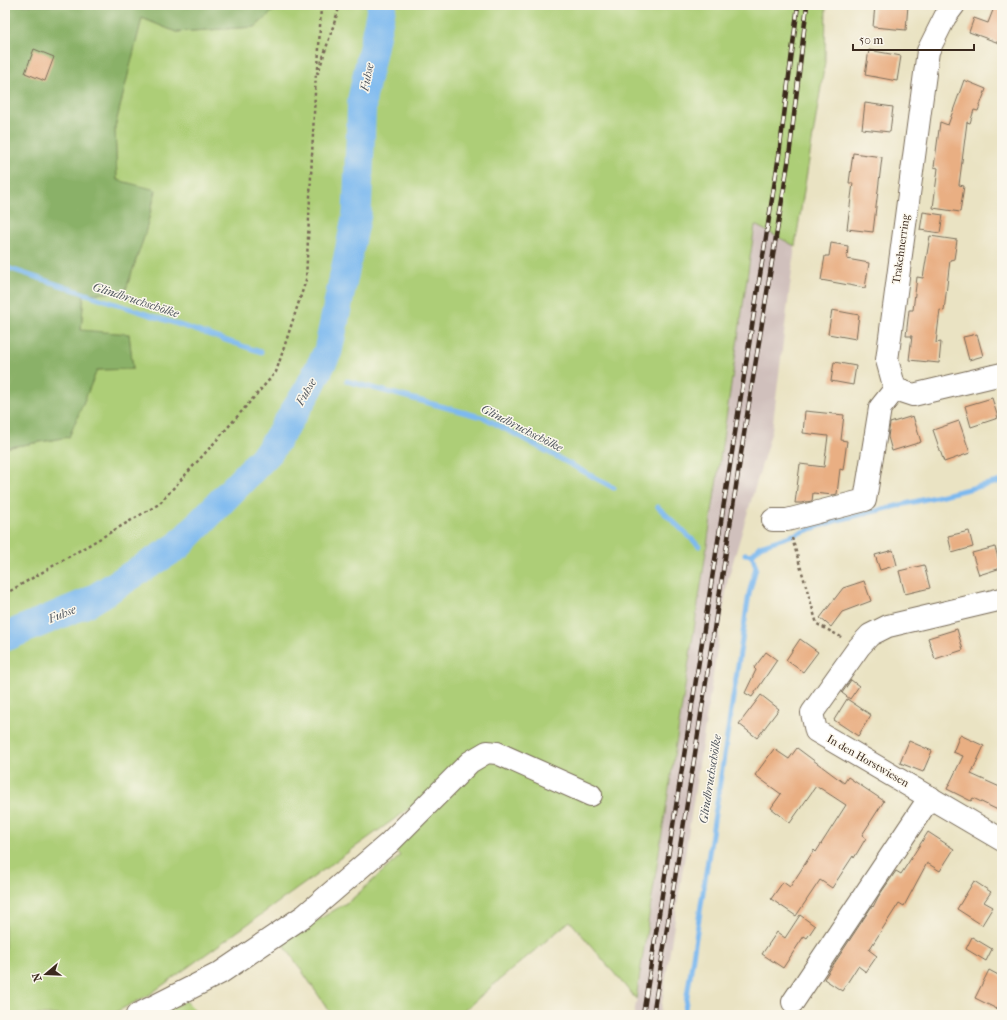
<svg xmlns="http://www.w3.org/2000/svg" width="1007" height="1020" font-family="'IM FELL French Canon',serif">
	<rect width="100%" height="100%" fill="#fbf7ec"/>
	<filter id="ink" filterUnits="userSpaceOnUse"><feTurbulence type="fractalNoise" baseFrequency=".025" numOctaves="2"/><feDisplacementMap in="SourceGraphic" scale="8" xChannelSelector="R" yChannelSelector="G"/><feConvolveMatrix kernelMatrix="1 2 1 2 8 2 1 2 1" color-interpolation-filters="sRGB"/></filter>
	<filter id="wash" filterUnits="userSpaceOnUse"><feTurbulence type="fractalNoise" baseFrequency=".012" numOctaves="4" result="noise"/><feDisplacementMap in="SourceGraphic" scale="16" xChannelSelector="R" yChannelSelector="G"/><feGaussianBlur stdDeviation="0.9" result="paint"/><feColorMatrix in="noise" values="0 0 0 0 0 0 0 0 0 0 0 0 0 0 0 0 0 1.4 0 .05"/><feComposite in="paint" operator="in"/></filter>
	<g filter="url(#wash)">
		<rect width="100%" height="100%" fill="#eae3c3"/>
		<path fill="#d0c0bc" d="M826,5l-1,57 -30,184 -23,184 -44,149 -68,436h-26l69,-443 64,-494z"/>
		<g fill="#adce77" stroke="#747c4a">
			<path d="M280,5h546l-1,57 -30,184 -40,-21 -52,347 -67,427 -66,-78 -72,60 -39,34h-127l-50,-73 69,-42 49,-44 -8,-10 82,-84 -325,233 -39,20h-105v-567l64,-11 28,-67 36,-1 -4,-35 -48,-3 3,-37 41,-2 19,-55 12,-46 -39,-11 -2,-53 27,-109 34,14 79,-5z"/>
			<path d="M186,1001l14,14h-47z"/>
		</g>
		<path fill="#8ab168" stroke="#626e43" d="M5,5h275l-25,22 -79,5 -34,-14 -27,109 2,53 39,10 -12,47 -19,55 -41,2 -3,36 48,4 4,35 -36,1 -28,67 -64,11z"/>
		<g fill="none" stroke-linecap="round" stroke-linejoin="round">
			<g stroke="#7db9ef" stroke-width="5">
				<path d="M5,267l256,85"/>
				<path d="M347,381l138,37 129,70"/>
				<path d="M658,507l41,39"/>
				<path d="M745,554l7,1"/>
				<path d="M752,555l8,-9 78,-26 164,-39"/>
				<path d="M684,1015l65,-421 7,-27 -4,-12"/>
			</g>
			<path stroke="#7db9ef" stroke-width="29" d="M5,637l84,-35 89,-56 91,-94 39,-62 20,-39 29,-137 5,-115 20,-94"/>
		</g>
		<g id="blocks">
			<g fill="#e9af83">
				<path d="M875,5h33l-2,25 -33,-3z"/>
				<path d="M995,5h7v29l-3,9 -30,-11 5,-14 14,5z"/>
				<path d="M34,49l20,8 -9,24 -20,-8z"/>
				<path d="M869,50l32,6 -4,25 -32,-6z"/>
				<path d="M964,80l22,9 -8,22 -4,-1 -4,13 -3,-1 -8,63 5,1 -4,26 -27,-4 5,-40 -4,-1 6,-45 8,3z"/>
				<path d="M865,103l28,4 -3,25 -28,-3z"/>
				<path d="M853,153l29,4 -9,75 -26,-3 6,-46h-4z"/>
				<path d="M923,212l20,3 -3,18 -20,-3z"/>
				<path d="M930,236l27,4 -3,19 -4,1 -6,51 -4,-1 -4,33 5,-1 -2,21 -30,-3 3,-24h-6l3,-26h4l4,-33 6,1z"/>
				<path d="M831,243l17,3 -1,13 22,4 -4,25 -44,-8 4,-24h4z"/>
				<path d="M832,310l27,5 -3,24 -28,-5z"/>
				<path d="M977,334l6,22 -14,4 -6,-23z"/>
				<path d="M834,362l22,4 -3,19 -22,-4z"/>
				<path d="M992,398l6,20 -27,9 -6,-21z"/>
				<path d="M805,411l39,4 -3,25 6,1 -4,29 -3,-1 -3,25 -4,1 -20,-2 -1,8 -11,2h-6l5,-39 24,3 4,-31 -25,-3z"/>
				<path d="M913,416l8,26 -29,9 -4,-14 2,-14z"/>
				<path d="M959,421l11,32 -26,9 -11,-32z"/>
				<path d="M969,531l4,16 -21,6 -4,-17z"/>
				<path d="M995,547l6,21 -22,7 -7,-22z"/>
				<path d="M893,550l4,15 -17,5 -5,-15z"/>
				<path d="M924,565l6,23 -25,6 -6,-23z"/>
				<path d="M864,581l7,20 -29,11 -11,15 -11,-9 23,-30z"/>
				<path d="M957,629l6,21 -28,9 -7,-21z"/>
				<path d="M800,639l18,13 -15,20 -17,-12z"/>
				<path d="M766,652l11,8 -25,37 -7,-4 11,-23 -2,-2z"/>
				<path d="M851,680l8,6 -9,13 -8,-6z"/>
				<path d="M761,695l18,14 -22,29 -18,-14z"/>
				<path d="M847,699l24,16 -13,21 -24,-16z"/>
				<path d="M960,735l24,11 -13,28 31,14v24l-29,-14 -2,3 -24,-12 16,-33 -10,-4z"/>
				<path d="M909,741l23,10 -9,21 -23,-9z"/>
				<path d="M797,748l47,35 4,-6 36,24 -22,34 4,3 -12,20 -1,-2 -21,32 -12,-8 -24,36 -25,-17 12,-17 7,5 24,-37 2,2 30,-47 -26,-17v1l-4,-3 -26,37 -19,-15 10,-14 -26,-19 19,-26 15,10z"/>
				<path d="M928,832l26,17 -14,22 -13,-8 -23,43 -5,-3 -30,47 8,6 -11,16 -8,-6 -16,25 -18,-12 48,-73 1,1 5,-10 18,-26 5,3z"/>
				<path d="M974,881l17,11 -7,10 9,5 -11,18 -25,-16z"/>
				<path d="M800,915l15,11 -8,12 -3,-2 -21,32 -21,-14 15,-22 8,6z"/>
				<path d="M972,937l20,12 -6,12 -20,-12z"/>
				<path d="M989,970l13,7v22l-5,10 -22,-11z"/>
			</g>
		</g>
	</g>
	<g filter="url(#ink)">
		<use href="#blocks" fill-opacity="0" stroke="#786b58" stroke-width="1"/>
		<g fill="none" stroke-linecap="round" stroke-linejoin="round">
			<g stroke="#786b58" stroke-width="24">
				<g id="minor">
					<path d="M954,5l-9,12 -17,34 -41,309 8,29 18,6 89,-21"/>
					<path d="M773,520h14l78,-20 15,-92 15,-19"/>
					<path d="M1002,599l-114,27 -18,9 -11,12 -47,66 4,18 186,109"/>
					<path d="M793,1002l137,-205"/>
					<path d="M137,1015l83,-42 84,-57 85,-73 81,-81 17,-10 10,1 94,42"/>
				</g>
			</g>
			<g stroke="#786b58" stroke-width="2.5" stroke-dasharray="3 3" stroke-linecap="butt">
				<path d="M318,69l3,-64"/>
				<path d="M792,538l25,86 26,14"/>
				<path d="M5,594l154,-90 56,-62 61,-70 30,-92 10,-208 2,1 22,-68"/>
			</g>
			<use href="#minor" stroke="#fff" stroke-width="22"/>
			<g stroke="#3b2a1e" stroke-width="4.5">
				<g id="rail">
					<path d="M643,1015l136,-860 19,-150"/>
					<path d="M653,1015l41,-255 50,-326 45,-277 18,-152"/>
				</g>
			</g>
			<use href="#rail" stroke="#fbf7ec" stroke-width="3" stroke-dasharray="9" stroke-linecap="butt"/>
		</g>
	</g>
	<g text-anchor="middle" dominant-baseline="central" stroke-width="3" stroke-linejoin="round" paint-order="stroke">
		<g font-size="11" fill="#3b2a1e" stroke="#fbf7ec">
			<text transform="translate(901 249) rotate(-82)">Trakehnerring</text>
			<text transform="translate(868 761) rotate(30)">In den Horstwiesen</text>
		</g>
		<g font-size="12" font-style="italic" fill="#4f555d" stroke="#fbf7ec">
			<text transform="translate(367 77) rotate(-78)">Fuhse</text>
			<text transform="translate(136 300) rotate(18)">Glindbruchschölke</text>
			<text transform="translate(306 392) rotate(-60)">Fuhse</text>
			<text transform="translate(522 428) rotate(27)">Glindbruchschölke</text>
			<text transform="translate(62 614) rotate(-22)">Fuhse</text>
			<text transform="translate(710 779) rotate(-81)">Glindbruchschölke</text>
		</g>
	</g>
	<rect width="1007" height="1020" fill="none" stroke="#fbf7ec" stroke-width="20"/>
	<g transform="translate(46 974) rotate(251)" stroke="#fbf7ec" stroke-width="3" paint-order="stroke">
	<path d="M0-3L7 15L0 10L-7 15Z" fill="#3b2a1e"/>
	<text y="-6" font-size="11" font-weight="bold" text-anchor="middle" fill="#3b2a1e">N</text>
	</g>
	<path d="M853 44v6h121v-6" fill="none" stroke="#3b2a1e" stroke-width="2"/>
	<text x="859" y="44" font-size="12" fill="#3b2a1e" stroke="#fbf7ec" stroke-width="3" paint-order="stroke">50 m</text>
</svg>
